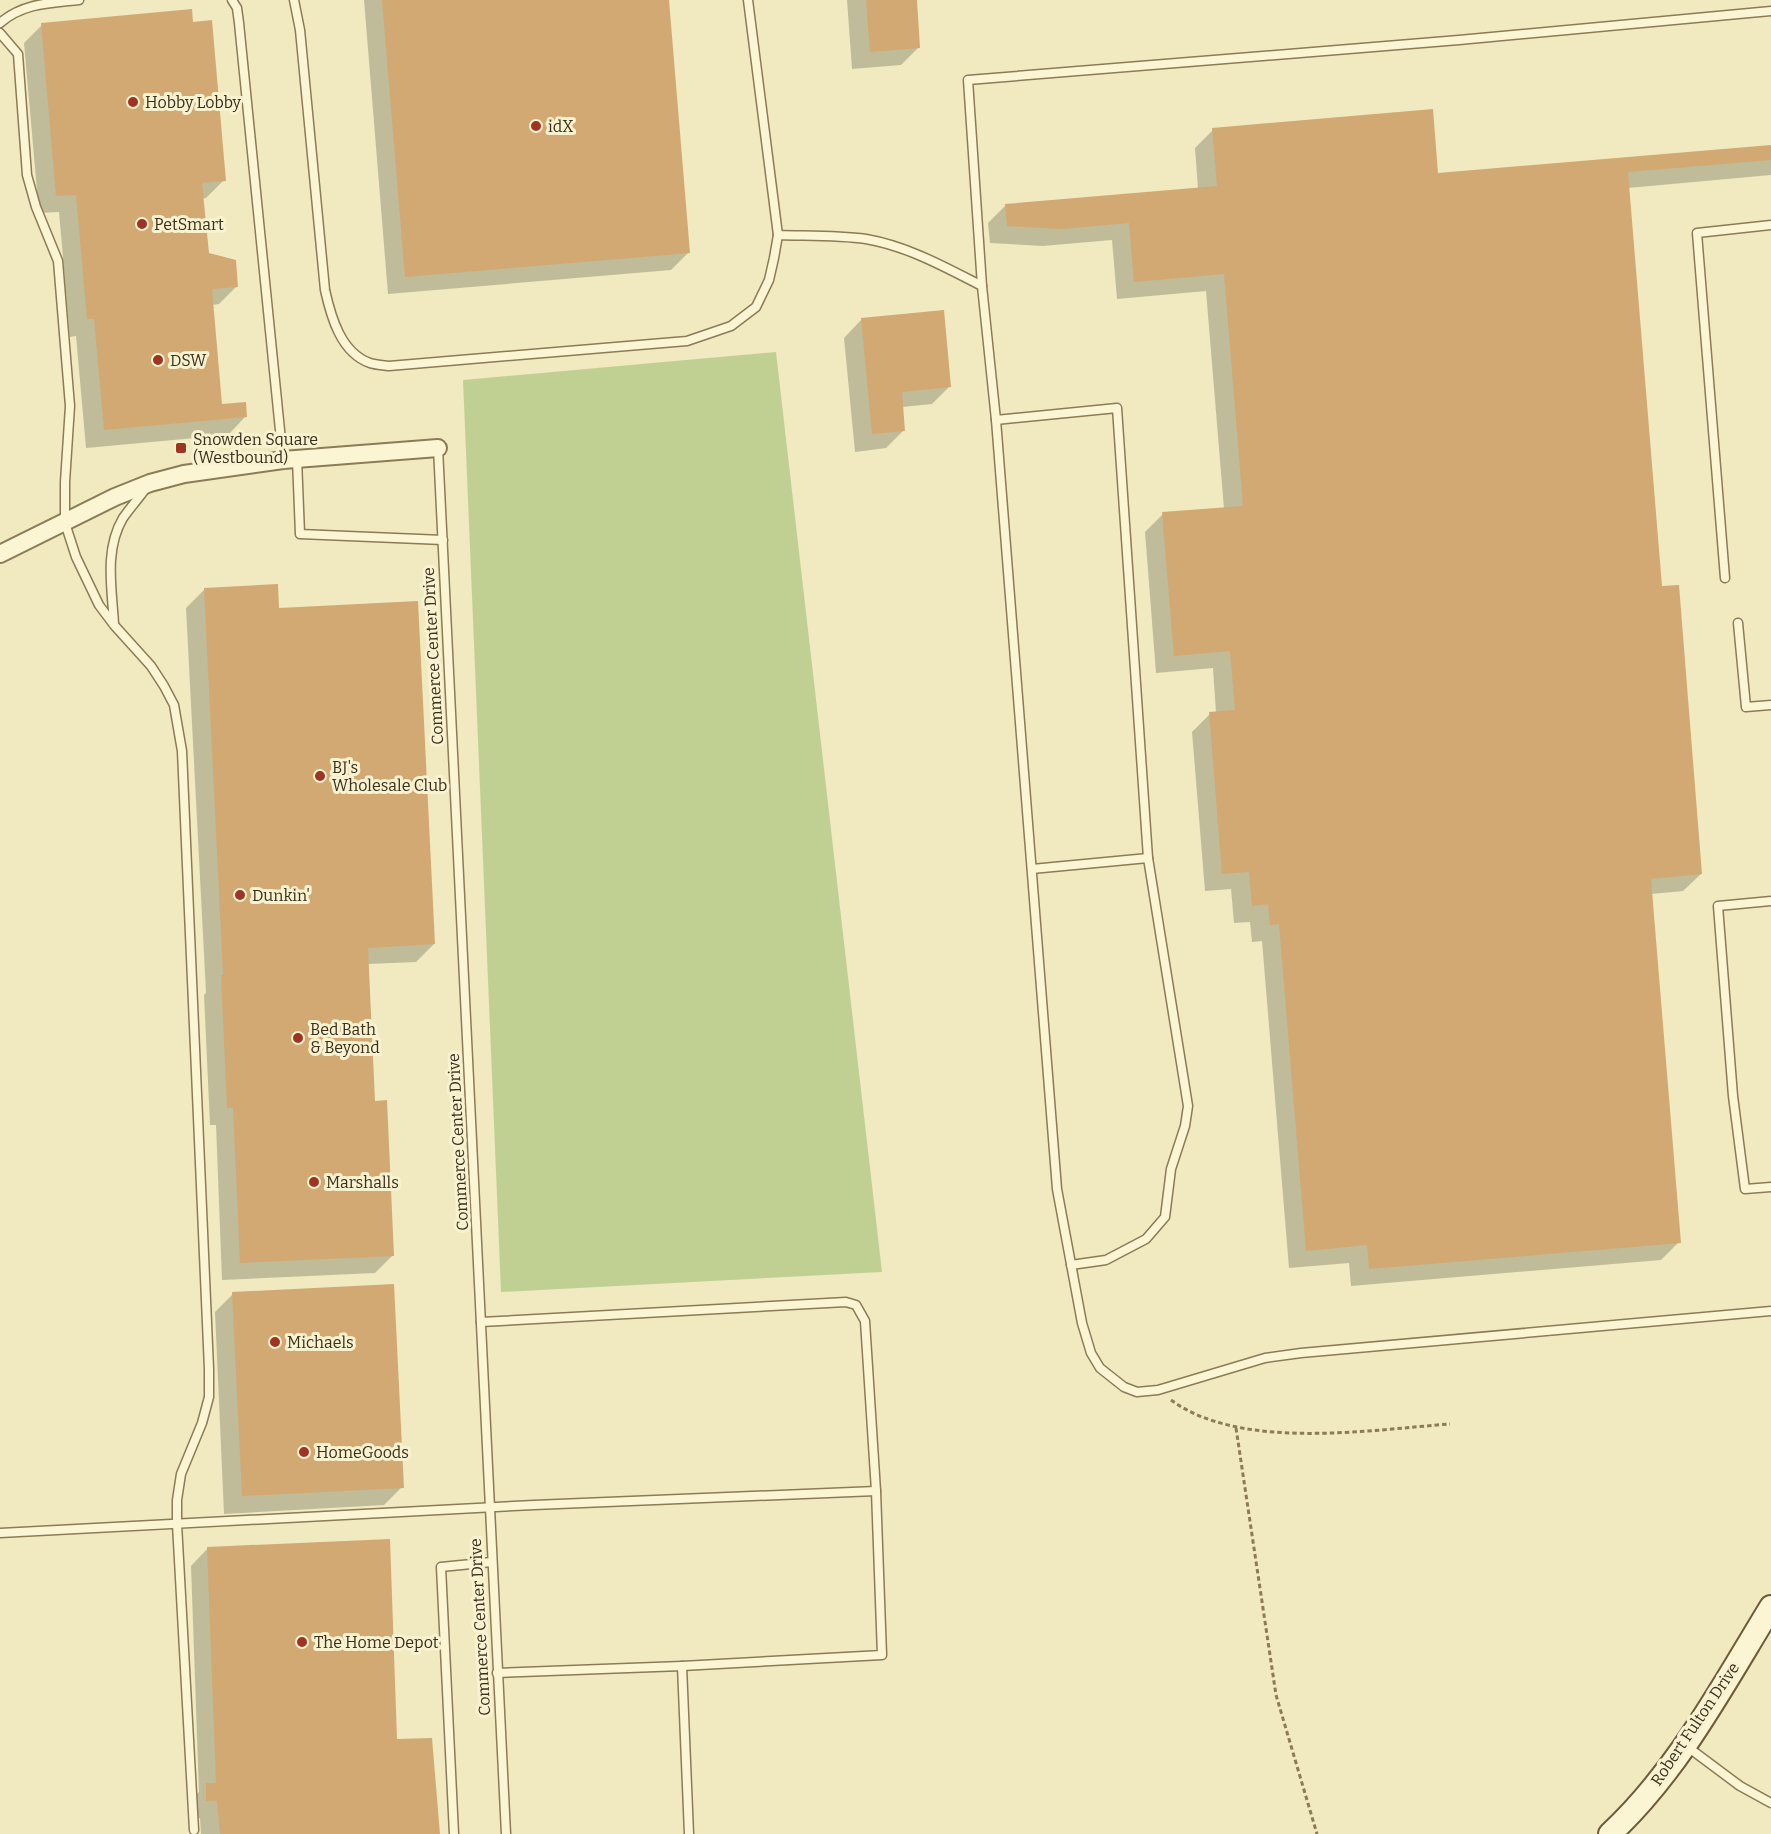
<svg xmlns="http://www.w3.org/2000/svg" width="1771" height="1834" font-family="Bitter,serif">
	<rect width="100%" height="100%" fill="#f1eac0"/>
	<path fill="#c0d093" d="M776,352l106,920 -381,20 -38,-912z"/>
	<g fill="#0003">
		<path d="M364,0h304l21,252 -18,18 -283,24z"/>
		<path d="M847,0h68l4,47 -18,18 -49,4z"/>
		<path d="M42,25l182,155 -18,18 -4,1 5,55 30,32 -18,18 -7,1 8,101 25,11 -17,18 -142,13 -10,-112 -6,1 -11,-125 -20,1 -15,-170z"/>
		<path d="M1213,130l224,45 334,-29v29l-143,13 33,400 40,286 -18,17 -32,3 28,348 -18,18 -310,26 -2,-23 -60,5 -27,-327 -10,1 -2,-20 -16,1 -3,-34 -26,2 -13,-159 18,-18 6,-1 -3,-45 -57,5 -11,-141 18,-18 61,-5 -18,-218 -89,8 -5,-59 -69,6 -53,-3 -2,-20 18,-18 192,-16 -3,-41z"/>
		<path d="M861,320l89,66 -18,18 -30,3 2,23 -18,18 -31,4 -11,-114z"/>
		<path d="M204,590l74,20 156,334 -18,18 -48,2 5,139 20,152 -18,18 -153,7 -6,-155h-6l-6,-130 2,-2 -20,-385z"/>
		<path d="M233,1294l169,193 -18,18 -160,9 -9,-202z"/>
		<path d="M208,1548l188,193 43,93h-238l-1,-16h-11v-16l10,-10 -8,-226z"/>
	</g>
	<g fill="#d2a973">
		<path d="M382,0h287l21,253 -285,24z"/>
		<path d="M866,0h51l3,48 -50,4z"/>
		<path d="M192,9l1,13 19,-2 14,161 -24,2 7,70 27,7 2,27 -26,2 10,115 24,-2 1,15 -143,13 -10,-111h-7l-11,-124 -20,1 -15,-173z"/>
		<path d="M1433,109l5,64 333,-28v15l-143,12 34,414 17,-1 23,289 -51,5 30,364 -312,26 -2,-24 -61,6 -27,-327 -9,1 -2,-21 -16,2 -3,-34 -27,2 -13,-162 26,-2 -5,-59 -56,5 -12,-144 81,-6 -19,-232 -90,8 -5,-59 -67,6 -55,-3 -2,-22 212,-18 -5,-58z"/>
		<path d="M944,310l7,77 -49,5 3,39 -33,3 -11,-116z"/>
		<path d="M278,584l1,24 139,-7 17,343 -67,4 7,153 12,-1 7,156 -154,7 -7,-155h-6l-6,-133h2l-19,-387z"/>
		<path d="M394,1284l10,204 -162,8 -10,-204z"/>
		<path d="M390,1539l7,200 35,-1 8,96h-220l-3,-33h-11v-18h10l-9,-236z"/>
	</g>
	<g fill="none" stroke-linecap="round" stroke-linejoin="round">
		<g stroke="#8b7b57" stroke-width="11">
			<g id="lane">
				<path d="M232,0l5,8 2,15 44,437"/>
				<path d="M294,0l6,30 25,260c6,27 16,63 45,73 6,2 13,2 19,3l298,-25 44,-15 25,-19 13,-27 5,-22 4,-23 -30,-235"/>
				<path d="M1771,11l-312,29 -491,40 14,206 14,134 61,769 25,134 9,30 9,15 24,19 13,5 21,-2 107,-32 36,-5 470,-42"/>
				<path d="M0,23c23,-20 50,-20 79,-23"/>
				<path d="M0,33l18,21 9,121 9,32 22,54 12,145 -5,76v41l11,34 23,48 15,20 37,41 13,20 10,19 8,46 27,618v28l-7,26 -21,51 -4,26v24l17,306"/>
				<path d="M778,235c29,1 59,0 88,4 41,7 79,28 116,47"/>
				<path d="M996,420l121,-12 31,450 40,248 -3,20 -14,43 -6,48 -19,22 -40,21 -35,5"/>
				<path d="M438,448l68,1386"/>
				<path d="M297,459l3,75 143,6"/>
				<path d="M1725,578l-28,-345 74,-8"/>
				<path d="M1738,623l8,84 25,-2"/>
				<path d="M114,624c-2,-35 -10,-74 9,-106 7,-10 16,-20 23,-30"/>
				<path d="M1032,869l116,-11"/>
				<path d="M1771,901l-53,5 15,190 12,93 26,-2"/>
				<path d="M481,1322l365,-20 10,3 9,16 11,170 6,164 -200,11 -185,7"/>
				<path d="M0,1533l534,-28 342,-14"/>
				<path d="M682,1666l7,168"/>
				<path d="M1685,1745l55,41 31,17"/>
				<path d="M454,1834l-13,-267 51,-5"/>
			</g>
		</g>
		<g stroke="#8b7b57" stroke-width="20">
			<path id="street" d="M0,554l115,-57 35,-14 34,-9 99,-14 155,-12"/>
		</g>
		<g stroke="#6d5b3a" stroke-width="26">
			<path id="secondary" d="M1610,1834c68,-63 113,-149 161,-227"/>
		</g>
		<g stroke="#8b7b57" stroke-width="3" stroke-dasharray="4.5 3" stroke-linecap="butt">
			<path d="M1171,1400c70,51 197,30 279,24"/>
			<path d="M1236,1428l40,267 41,139"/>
		</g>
		<use href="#lane" stroke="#fbf5d4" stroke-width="8"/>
		<use href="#street" stroke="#fbf5d4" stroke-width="16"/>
		<use href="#secondary" stroke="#fbf5d4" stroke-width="22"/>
	</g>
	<g fill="#9f3423" stroke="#f8f2d0" stroke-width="2">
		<circle cx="133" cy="102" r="6"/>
		<circle cx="536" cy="126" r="6"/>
		<circle cx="142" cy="224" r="6"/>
		<circle cx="158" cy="360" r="6"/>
		<rect x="175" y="442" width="12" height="12" rx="3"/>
		<circle cx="320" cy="776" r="6"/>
		<circle cx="240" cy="895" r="6"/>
		<circle cx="298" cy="1038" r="6"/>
		<circle cx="314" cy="1182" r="6"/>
		<circle cx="275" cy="1342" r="6"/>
		<circle cx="304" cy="1452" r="6"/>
		<circle cx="302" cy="1642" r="6"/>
	</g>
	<g text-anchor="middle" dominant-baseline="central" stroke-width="6" stroke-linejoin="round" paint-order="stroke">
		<g font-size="16" fill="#3a2f1c" stroke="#f8f2d0" text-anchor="start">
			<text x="145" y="102">Hobby Lobby</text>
			<text x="548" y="126">idX</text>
			<text x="154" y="224">PetSmart</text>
			<text x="170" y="360">DSW</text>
			<text x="193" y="439">Snowden Square<tspan x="193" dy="18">(Westbound)</tspan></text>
			<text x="332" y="767">BJ's<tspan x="332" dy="18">Wholesale Club</tspan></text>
			<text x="252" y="895">Dunkin'</text>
			<text x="310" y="1029">Bed Bath<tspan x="310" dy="18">&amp; Beyond</tspan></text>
			<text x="326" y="1182">Marshalls</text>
			<text x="287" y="1342">Michaels</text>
			<text x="316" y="1452">HomeGoods</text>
			<text x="314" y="1642">The Home Depot</text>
		</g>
		<g font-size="16" fill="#3a2f1c" stroke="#f8f2d0">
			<text transform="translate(433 656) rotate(-93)">Commerce Center Drive</text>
			<text transform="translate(458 1142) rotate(-93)">Commerce Center Drive</text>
			<text transform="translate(480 1627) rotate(-93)">Commerce Center Drive</text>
			<text transform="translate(1695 1724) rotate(-56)">Robert Fulton Drive</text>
		</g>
	</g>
</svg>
